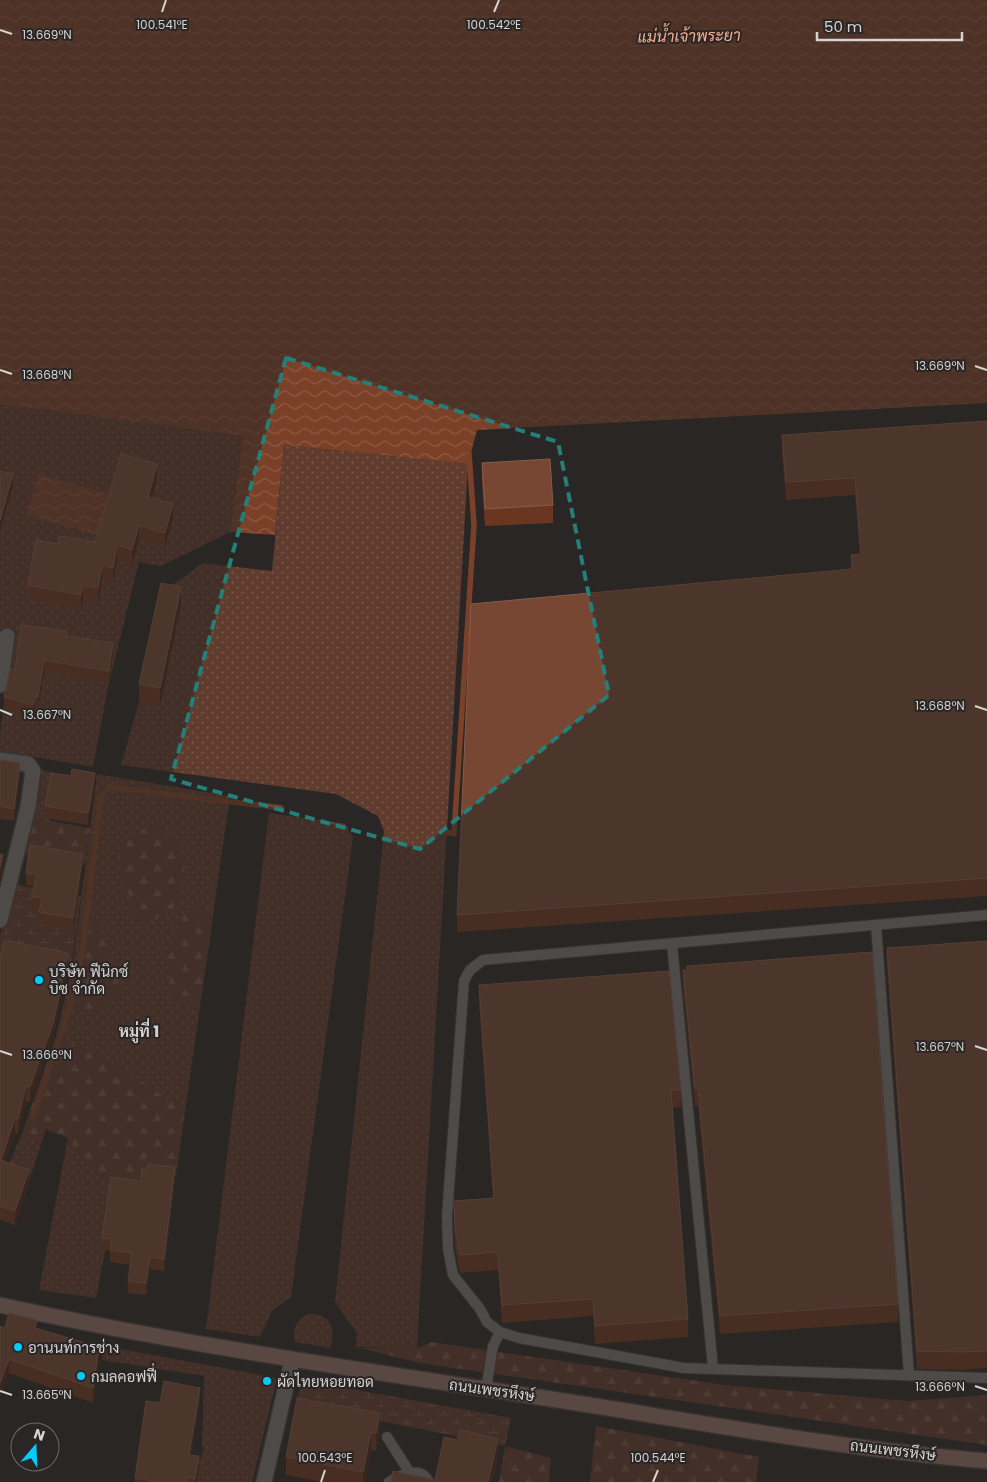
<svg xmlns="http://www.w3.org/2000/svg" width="987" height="1482" font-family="Poppins,Sarabun,sans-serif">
	<defs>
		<pattern id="green-dots" width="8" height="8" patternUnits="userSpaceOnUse" patternTransform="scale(1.25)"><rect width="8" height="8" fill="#5f3c2e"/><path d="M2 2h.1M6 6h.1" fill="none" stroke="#75574b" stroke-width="1.8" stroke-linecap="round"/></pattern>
		<pattern id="forest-firs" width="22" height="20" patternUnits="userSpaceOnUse" patternTransform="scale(1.25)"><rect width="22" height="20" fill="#5f3c2e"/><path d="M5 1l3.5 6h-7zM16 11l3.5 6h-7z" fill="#75574b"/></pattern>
		<pattern id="wetland-marsh" width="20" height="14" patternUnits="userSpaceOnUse" patternTransform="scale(1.25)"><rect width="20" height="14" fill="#5f3c2e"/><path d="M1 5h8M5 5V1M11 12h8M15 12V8" fill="none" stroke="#75574b"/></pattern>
		<pattern id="water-waves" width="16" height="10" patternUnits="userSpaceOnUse" patternTransform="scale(1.25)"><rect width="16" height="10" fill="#7b4028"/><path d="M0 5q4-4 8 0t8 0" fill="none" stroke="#8d5b46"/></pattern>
	</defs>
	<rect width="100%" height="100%" fill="#292625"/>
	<g fill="url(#green-dots)">
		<path d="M0,404l243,32 -13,96 -69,34 -22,-4 -31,125 -15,80 -93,-16v-17l8,-63 41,6 -49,-9z"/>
		<path d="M284,445l184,19 -51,884 -61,-1 1,-14 -22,-31 49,-471 -6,-15 -42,-22 -215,-29 18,-63 21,4 21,-101 -20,-4 -4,-5 46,-33 69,8z"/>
		<path d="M38,770l42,7 -23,11 -7,33 -22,-4z"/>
		<path d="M97,774l133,22 -45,316 -38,-28 -67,-38 -11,-2 -13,-8 17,-74z"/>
		<path d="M269,813l76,11 8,13 -62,460 -19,14 -12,26 -54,-8z"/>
		<path d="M22,1133l19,11 -12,37 -24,-7z"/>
		<path d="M68,1138c13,21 28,38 50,50l-22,110 -57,-8z"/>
		<path d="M308,1314c24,-1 28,15 22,34l-35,-6c-3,-14 1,-22 13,-28z"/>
		<path d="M104,1346l173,32 -25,104h-64l4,-24 9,1 3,-12h-2l2,-71 -102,-16z"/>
	</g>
	<g fill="url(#forest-firs)">
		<path d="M28,817l62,11 -5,36 -66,-11z"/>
		<path d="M154,825l20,11 11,27 -3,29 -10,18 -30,17 -9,-6 -1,-20 -11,-23 -3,-31 14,-13z"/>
		<path d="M187,908l20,2 4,22 -9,59 -5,9 -12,9 -14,-6 -4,-52z"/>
		<path d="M97,924l17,36 7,37 -32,18 -15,-7 -1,-35 8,-34z"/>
		<path d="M56,1036l13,8 11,2 67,38 38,28 -9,63 -44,22 -31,-18 -23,-25 -10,-16 -22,-9 -5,15 -19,-11z"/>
		<path d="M431,1342l294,43 183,16 79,-6v50l-568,-82 -58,-15h56z"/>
		<path d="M596,1426l163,31 -3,25h-166z"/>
		<path d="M505,1446l46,12 -2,24h-50z"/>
	</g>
	<g fill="url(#wetland-marsh)">
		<path d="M13,884l68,12 -10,72 -71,-15v-17z"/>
		<path d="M302,1380l209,38 -6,28 -209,-42z"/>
	</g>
	<g fill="url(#water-waves)">
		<path d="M0,0h987v403l-510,27 -9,34 -184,-19 -9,90 -45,-3 13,-96 -243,-32z"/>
		<path d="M38,474l71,20 -11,41 -72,-20z"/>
	</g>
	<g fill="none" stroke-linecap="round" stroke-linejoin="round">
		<g stroke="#7b4028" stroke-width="5.5">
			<path d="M445,832l9,2 20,-309 -5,-72"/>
			<path d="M33,1116l33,-96 16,-67 19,-156 8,-10 172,21"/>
		</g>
		<g stroke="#454241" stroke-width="12">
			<g id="service">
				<path d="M987,915l-504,45 -13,10 -6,11 -17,235 1,33 5,26 27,34 7,13 13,10 19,6 165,30 303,10"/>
				<path d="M876,925l33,450"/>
				<path d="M672,944l41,424"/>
				<path d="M486,1389l7,-43 7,-14"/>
				<path d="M387,1437l23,36"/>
				<path d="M389,1482c12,-7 31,-17 40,0"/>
			</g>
		</g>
		<g stroke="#454241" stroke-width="18">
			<g id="minor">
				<path d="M0,685l7,-49"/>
				<path d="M0,760l28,4 5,7 -5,36 -28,113"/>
				<path d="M264,1482l28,-122"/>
			</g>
		</g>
		<g stroke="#454241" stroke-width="18">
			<path id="secondary" d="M0,1305c174,38 349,63 525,90 153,23 307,53 462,66"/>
		</g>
		<use href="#service" stroke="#797573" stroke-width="10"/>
		<use href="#minor" stroke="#797573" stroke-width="15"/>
		<use href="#secondary" stroke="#937264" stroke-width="15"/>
	</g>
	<g fill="#6b3620">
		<path d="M987,421v475l-530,36v-17l394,-346v-14l9,-1 -5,-59 -69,5 -4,-47v-18z"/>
		<path d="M482,463l71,42v18l-68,3 -3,-45z"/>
		<path d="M157,480l-5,18 21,21 -8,29 -26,-8 -7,25 -15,-4 -4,22 -11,-3 -4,23 -15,-2 -2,9 -53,-10v-15l30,-41 37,-2z"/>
		<path d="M181,605l-21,101 -21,-4v-18z"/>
		<path d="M67,636l46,19 -4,28 -65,-11 -6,37 -3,-1 -2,9 -29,-8v-12l11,-27z"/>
		<path d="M0,760l20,15 -6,46 -14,-2z"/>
		<path d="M95,785l-7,40 -43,-7v-12z"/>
		<path d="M83,866l-10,64 -34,-6v-14l-7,-1v-12l2,-11 -8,-1v-12z"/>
		<path d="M987,941v427l-26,2 -44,-1 -30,-403v-18z"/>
		<path d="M0,957l68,11 -15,70 -23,64 -4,-1 -8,33 -3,-1 -10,29 24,22 -14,41 -15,-5z"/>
		<path d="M683,970l215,334v18l-178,12 -22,-228h-3l-12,-118z"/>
		<path d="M479,985l202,105v17l-9,1 16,211v18l-93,7 -2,-28 -91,7 -4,-53 -38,3 -5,-25 -1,-47 39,-3 -14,-196z"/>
		<path d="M175,1179l-11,92 -14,-2 -4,26 -18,-2v-12l2,-16 -20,-3v-11l-8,-1v-12l39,-57z"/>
		<path d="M5,1328h32l62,33 -6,42 -84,-30z"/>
		<path d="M297,1398l83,33 -4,20 -5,-1 -6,32h-42l-37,-7v-18z"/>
		<path d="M200,1400l-9,55 8,13 -2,14h-62v-4l25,-75z"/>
	</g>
	<g fill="#4c281a">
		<path d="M157,464v16l-9,32v-15z"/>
		<path d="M13,474v12l-13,46v-12z"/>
		<path d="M173,504v15l-8,29v-15z"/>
		<path d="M139,525v15l-7,25v-15z"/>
		<path d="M117,545v16l-4,22v-15z"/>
		<path d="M102,565v15l-4,23v-15z"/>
		<path d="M83,586v15l-2,9v-15z"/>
		<path d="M181,587v18l-21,101v-18z"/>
		<path d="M113,643v12l-4,28v-12z"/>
		<path d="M44,660v12l-6,37v-12z"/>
		<path d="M35,696v12l-2,9v-12z"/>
		<path d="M20,763v12l-6,46v-12z"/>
		<path d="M95,773v12l-7,40v-12z"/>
		<path d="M83,854v12l-10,64v-12z"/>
		<path d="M3,855v14l-3,12v-14z"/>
		<path d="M68,953v15l-15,70 -23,64v-15z"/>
		<path d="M26,1086v15l-8,33v-15z"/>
		<path d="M15,1118v15l-14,42v-15z"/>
		<path d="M175,1167v12l-11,92v-12z"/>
		<path d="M29,1170v14l-14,41v-14z"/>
		<path d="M150,1257v12l-4,26v-12z"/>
		<path d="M99,1347v14l-6,42v-15z"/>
		<path d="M9,1359v14l-9,24v-14z"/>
		<path d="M200,1388v12l-11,67v-12z"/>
		<path d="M380,1413v18l-4,20v-18z"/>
		<path d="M371,1432v18l-6,32h-2v-10z"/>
		<path d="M498,1439v20l-6,23h-4z"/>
		<path d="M199,1456v12l-2,14h-2z"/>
	</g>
	<g fill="#774733" stroke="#865d4c">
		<path d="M987,421v457l-530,37 14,-311 381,-35 -1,-14 10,-1 -6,-76 -69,4 -4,-47z"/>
		<path d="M121,454l36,10 -9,33 25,7 -8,29 -26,-8 -7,25 -15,-5 -4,23 -11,-3 -4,23 -15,-2 -2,9 -53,-10 8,-45 22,4 2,-8 35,6z"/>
		<path d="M550,459l3,46 -68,4 -3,-46z"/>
		<path d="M0,471l13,3 -13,46z"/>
		<path d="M161,583l20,4 -21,101 -21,-4z"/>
		<path d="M21,625l46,6 -1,5 47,7 -4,28 -65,-11 -6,37 -3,-1 -2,9 -29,-8 6,-28 5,1z"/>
		<path d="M0,760l20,3 -6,46 -14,-3z"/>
		<path d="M72,769l23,4 -7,40 -43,-7 6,-33 20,3z"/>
		<path d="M30,845l53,9 -10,64 -34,-6 3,-14 -10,-1 5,-23 -11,-1z"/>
		<path d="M0,854l3,1 -3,12z"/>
		<path d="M4,940l64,13 -15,71 -23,63 -4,-1 -8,33 -3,-1 -14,42 28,10 -14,41 -15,-5v-249z"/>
		<path d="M987,941v410l-26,1 -44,-1 -30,-403z"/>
		<path d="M872,952l26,352 -178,12 -22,-228h-3l-12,-118h4v-4z"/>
		<path d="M669,971l12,119h-10l17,229 -93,7 -2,-27 -91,6 -4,-53 -38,3 -5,-24 -1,-30 40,-3 -15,-213z"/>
		<path d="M148,1164l27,3 -11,92 -14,-2 -4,26 -18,-2 4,-28 -22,-3 2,-11 -10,-1 9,-61 30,4 1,-13 5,1z"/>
		<path d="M9,1313l28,7 -2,8 64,19 -6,41 -84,-29 -9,24v-57l5,2z"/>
		<path d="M164,1381l36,7 -11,67 10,1 -4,23 -8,-2v5h-28l-24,-4 11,-77 14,2z"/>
		<path d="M297,1398l83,15 -4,20 -5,-1 -8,40 -77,-15z"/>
		<path d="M460,1430l38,9 -10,43h-97l2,-11 42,9 9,-43 13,3z"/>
	</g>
	<path d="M0 0H987V1482H0ZM286,358l272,84 51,253 -189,154 -249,-70z" fill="#292625" fill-opacity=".55" fill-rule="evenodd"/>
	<path fill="none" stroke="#237f78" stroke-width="4" stroke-dasharray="10 6" stroke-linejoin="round" d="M286,358l272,84 51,253 -189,154 -249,-70z"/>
	<path fill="none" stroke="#d6d4d3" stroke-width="2" d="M162,12l4,-12M494,12l5,-12M0,30l12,4M975,366l12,4M0,370l12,4M975,706l12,4M0,710l12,5M975,1046l12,4M0,1051l12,4M975,1386l12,4M0,1391l12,4M321,1482l4,-12M653,1482l5,-12"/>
	<g fill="#04cbf9" stroke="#292625" stroke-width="2">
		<circle cx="39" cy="980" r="5"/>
		<circle cx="18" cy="1347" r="5"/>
		<circle cx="81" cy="1376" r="5"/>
		<circle cx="267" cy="1381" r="5"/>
	</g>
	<g text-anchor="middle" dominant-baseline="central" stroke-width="4" stroke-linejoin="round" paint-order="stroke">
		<g font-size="15" fill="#d6d4d3" stroke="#292625" text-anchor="start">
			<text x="49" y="971">บริษัท ฟีนิกซ์<tspan x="49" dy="17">บิซ จำกัด</tspan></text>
			<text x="28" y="1347">อานนท์การช่าง</text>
			<text x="91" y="1376">กมลคอฟฟี่</text>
			<text x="277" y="1381">ผัดไทยหอยทอด</text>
		</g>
		<g font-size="15" fill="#d6d4d3" stroke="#292625">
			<text transform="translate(492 1390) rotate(8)">ถนนเพชรหึงษ์</text>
			<text transform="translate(893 1450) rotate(7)">ถนนเพชรหึงษ์</text>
		</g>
		<g font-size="16" font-style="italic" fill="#f6ad90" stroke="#292625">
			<text transform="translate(689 36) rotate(-1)">แม่น้ำเจ้าพระยา</text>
		</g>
		<g font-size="16" font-weight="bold" fill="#d5d0cf" stroke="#292625">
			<text x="139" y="1031">หมู่ที่ 1</text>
		</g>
	</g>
	<g font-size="12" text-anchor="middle" fill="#d6d4d3" stroke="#292625" stroke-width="4" stroke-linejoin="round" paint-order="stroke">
		<text x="162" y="29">100.541°E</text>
		<text x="494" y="29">100.542°E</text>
		<text x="47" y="39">13.669°N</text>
		<text x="940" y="370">13.669°N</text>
		<text x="47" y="379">13.668°N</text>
		<text x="940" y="710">13.668°N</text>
		<text x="47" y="719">13.667°N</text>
		<text x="940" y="1051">13.667°N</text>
		<text x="47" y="1059">13.666°N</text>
		<text x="940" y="1391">13.666°N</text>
		<text x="47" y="1399">13.665°N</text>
		<text x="325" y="1462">100.543°E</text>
		<text x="658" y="1462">100.544°E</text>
	</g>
	<g transform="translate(35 1447) rotate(19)"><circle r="24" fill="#292625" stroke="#6e6c6b"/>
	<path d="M0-4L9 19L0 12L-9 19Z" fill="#04cbf9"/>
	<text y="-8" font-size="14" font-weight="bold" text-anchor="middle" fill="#d6d4d3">N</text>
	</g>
	<path d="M817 32v8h145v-8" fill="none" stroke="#d6d4d3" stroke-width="2.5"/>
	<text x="824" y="32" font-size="15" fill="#d6d4d3" stroke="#292625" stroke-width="4" paint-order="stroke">50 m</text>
</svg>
